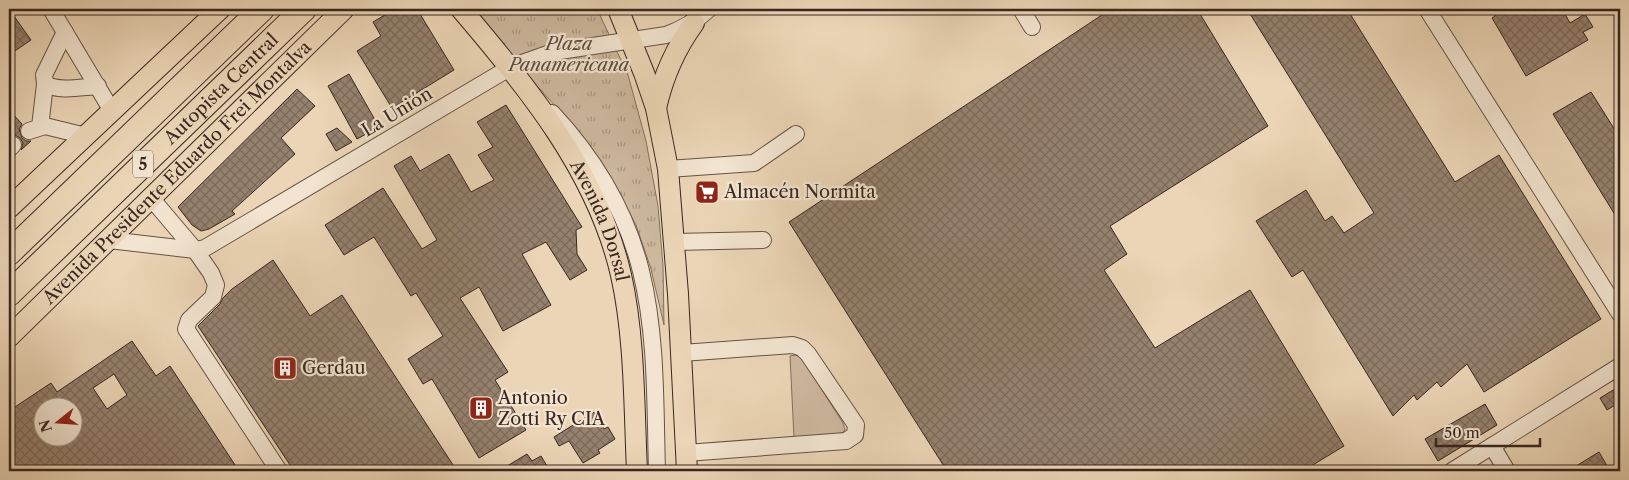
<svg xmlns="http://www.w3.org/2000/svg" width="1629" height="480" font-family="'Libre Caslon Text',serif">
	<defs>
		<pattern id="park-tufts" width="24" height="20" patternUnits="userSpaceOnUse" patternTransform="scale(1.25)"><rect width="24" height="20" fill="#cdb79d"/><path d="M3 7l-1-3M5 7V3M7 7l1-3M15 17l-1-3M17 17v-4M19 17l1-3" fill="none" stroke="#a79580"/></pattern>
		<pattern id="building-cross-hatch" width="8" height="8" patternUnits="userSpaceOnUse" patternTransform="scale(1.25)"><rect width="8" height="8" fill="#96816e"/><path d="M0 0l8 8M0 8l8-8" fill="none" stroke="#7b6a5a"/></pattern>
	</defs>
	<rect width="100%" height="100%" fill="#ebd5b6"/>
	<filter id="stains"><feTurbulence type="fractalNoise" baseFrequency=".004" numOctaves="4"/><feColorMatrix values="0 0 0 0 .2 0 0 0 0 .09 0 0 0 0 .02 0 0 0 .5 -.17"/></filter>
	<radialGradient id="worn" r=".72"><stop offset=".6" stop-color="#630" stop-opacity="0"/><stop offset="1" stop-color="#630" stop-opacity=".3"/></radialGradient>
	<path fill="#cdb79d" stroke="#836f5f" d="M795,355l6,2 42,66 2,7 -3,3 -48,5 -4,-82z"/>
	<path fill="url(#park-tufts)" stroke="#836f5f" d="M469,9h128l31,66 18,66 12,65 5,60 1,59 -13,-56 -15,-44 -27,-51 -30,-42 -51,-56z"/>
	<g fill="url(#building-cross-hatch)" stroke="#392721" fill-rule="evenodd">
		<path d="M9,9l22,31 -22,15z"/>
		<path d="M395,9h22l37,61 -62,38 -35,-57 24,-15 -8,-14z"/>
		<path d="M1111,9h86l71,117 -158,100 17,28 -23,16 51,78 95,-58 94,156 -41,25h-356l-158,-249z"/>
		<path d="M1247,9h100l108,173 44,-27 102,164 -117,73 -17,-28 -26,23 -4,-5 -20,18 -3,-5 -21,21 -90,-146 -11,7 -36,-56 50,-31 19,31 7,-5 12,17 30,-20z"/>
		<path d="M1491,9h71l8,14 15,-9 8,13 -10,5 5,8 -62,36 -34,-58 3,-2z"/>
		<path d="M349,74l30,53 -22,12 -29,-53z"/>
		<path d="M297,89l18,17 -34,32 14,16 -63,57 3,3 -26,15 -8,2 -9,-6 -14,-18z"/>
		<path d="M1591,92l29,46v85l-67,-109z"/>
		<path d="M506,105l76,122 -6,3 1,24 10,16 -17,10 -24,-38 -24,12 29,51 -48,26 -24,-44 -19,11 48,74 -13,8 31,50 -47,28 -47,-79 -9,5 -15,-25 35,-23 -27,-43 -5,3 -37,-59 -30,18 -19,-30 58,-37 39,61 15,-9 -43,-74 17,-10 9,15 29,-17 22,38 23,-12 -16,-25 15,-8 -16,-25z"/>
		<path d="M9,110l13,14 -3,5 3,9 4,3h5l-10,9 2,-7 -3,-5 -5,-3 -6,1z"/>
		<path d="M337,128l15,14 -16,9 -10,-17z"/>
		<path d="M698,186l18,1 -1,11 -17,-1z"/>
		<path d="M273,260l37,56 32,-21 115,176h-163l-96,-145 22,-22 3,-6 9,-9z"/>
		<path d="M132,341l24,35 14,-10 69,105h-230v-60l42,-28 6,9zM114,374l13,21 -20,14 -14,-21zM42,408h30v30h-30z"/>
		<path d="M1620,386v16l-13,8 -7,-12z"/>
		<path d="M1485,404l12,21 -59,36 -13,-22z"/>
		<path d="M594,412l10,17 4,-2 7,12 -17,11 2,3 -17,10 -14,-22 -10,5 -5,-9z"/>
		<path d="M1599,452l11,19h-42z"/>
		<path d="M527,454l5,7 9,-5 9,15h-51z"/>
	</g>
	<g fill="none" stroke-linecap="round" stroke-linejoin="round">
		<g stroke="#665246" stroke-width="18">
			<g id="minor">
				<path d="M51,9l61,102"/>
				<path d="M1021,9l11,18"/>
				<path d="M1427,9l193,305"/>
				<path d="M45,84c15,8 36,3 53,2"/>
				<path d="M552,113c42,45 74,98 89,158 16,65 14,134 16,200"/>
				<path d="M40,127l5,-43 -1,-9 21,-43"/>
				<path d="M29,131l16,-5 41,10"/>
				<path d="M9,149l4,-4"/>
				<path d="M668,169l86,-6 42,-29"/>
				<path d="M151,198l44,52 16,23 5,12 -3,12 -24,23 -3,9 93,142"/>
				<path d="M109,240l86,10 10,-2 306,-181 42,-15 113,-17c17,-6 30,-14 43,-26"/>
				<path d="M675,242l88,-2"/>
				<path d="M682,353l111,-8 9,3 6,6 48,71 -1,10 -9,6 -160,12 -1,11"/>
				<path d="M1492,446l15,25"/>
				<path d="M1452,471l168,-105"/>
			</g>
		</g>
		<g stroke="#392721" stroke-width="22">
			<g id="major">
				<path id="s1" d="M461,9c66,77 137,164 160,266 14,62 13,133 16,196"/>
				<path d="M618,9l26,64 12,35 12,61 10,125 9,177"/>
				<path d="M656,108c7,-31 19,-59 38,-85"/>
				<path d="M9,208l211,-199"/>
				<path id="s2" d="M9,337l335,-328"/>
			</g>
		</g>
		<g stroke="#392721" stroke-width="26">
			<g id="highway">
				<path d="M9,253l253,-244"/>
				<path id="s3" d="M9,294l295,-285"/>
			</g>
		</g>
		<use href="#minor" stroke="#f2e4d0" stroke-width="16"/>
		<use href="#major" stroke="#ebd5b6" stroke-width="20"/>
		<use href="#highway" stroke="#ebd5b6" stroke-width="24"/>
	</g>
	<defs>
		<g id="supermarket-square" transform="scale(1.25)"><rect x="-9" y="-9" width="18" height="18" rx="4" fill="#8f2418" stroke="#f2e4d0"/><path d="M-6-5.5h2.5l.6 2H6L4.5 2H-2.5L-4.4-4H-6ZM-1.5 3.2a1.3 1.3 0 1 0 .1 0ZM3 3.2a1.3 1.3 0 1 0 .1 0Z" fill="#fff"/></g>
		<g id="building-square" transform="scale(1.25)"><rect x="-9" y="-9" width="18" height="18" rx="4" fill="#8f2418" stroke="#f2e4d0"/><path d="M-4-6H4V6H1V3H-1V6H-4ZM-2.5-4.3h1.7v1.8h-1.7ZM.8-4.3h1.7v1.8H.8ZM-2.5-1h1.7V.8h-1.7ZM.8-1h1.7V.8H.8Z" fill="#fff"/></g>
	</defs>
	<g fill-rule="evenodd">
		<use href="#supermarket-square" x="707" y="192"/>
		<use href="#building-square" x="285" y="368"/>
		<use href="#building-square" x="481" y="408"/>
	</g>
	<g text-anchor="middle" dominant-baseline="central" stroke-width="4.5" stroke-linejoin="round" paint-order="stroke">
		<rect fill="#f2e4d0" stroke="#706056" stroke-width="1" x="133" y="150.5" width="20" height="27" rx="4"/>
		<g font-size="16" font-weight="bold" fill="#392721">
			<text x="143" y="164">5</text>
		</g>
		<g font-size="18" font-style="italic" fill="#5e4b40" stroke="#f2e4d0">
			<text x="569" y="44">Plaza<tspan x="569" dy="21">Panamericana</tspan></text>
		</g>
		<g font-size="18" fill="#392721" stroke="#f2e4d0">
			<text stroke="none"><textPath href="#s3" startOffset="295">Autopista Central</textPath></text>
			<text transform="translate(397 112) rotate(-31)">La Unión</text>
			<text stroke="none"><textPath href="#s2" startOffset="235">Avenida Presidente Eduardo Frei Montalva</textPath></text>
			<text stroke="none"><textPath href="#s1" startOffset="255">Avenida Dorsal</textPath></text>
		</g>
		<g font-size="18" fill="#392721" stroke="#f2e4d0" text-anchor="start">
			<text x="724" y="192">Almacén Normita</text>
			<text x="302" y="368">Gerdau</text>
			<text x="498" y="398">Antonio<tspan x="498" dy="21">Zotti Ry CIA</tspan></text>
		</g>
	</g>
	<rect width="1629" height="480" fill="none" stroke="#ebd5b6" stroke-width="30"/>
	<rect x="10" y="10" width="1609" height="460" fill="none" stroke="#392721" stroke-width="2.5"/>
	<rect x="15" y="15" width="1599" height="450" fill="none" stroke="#392721"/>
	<g transform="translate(58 422) rotate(253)"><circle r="24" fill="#f2e4d0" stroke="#a8988a"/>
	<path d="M0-4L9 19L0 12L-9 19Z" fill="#8f2418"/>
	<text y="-8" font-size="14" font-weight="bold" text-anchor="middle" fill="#392721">N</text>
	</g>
	<path d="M1436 438v8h104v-8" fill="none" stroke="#392721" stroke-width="2.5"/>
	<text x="1444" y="438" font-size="15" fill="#392721" stroke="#f2e4d0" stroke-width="4" paint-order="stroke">50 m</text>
	<rect width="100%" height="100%" filter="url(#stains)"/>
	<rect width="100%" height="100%" fill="url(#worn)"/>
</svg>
